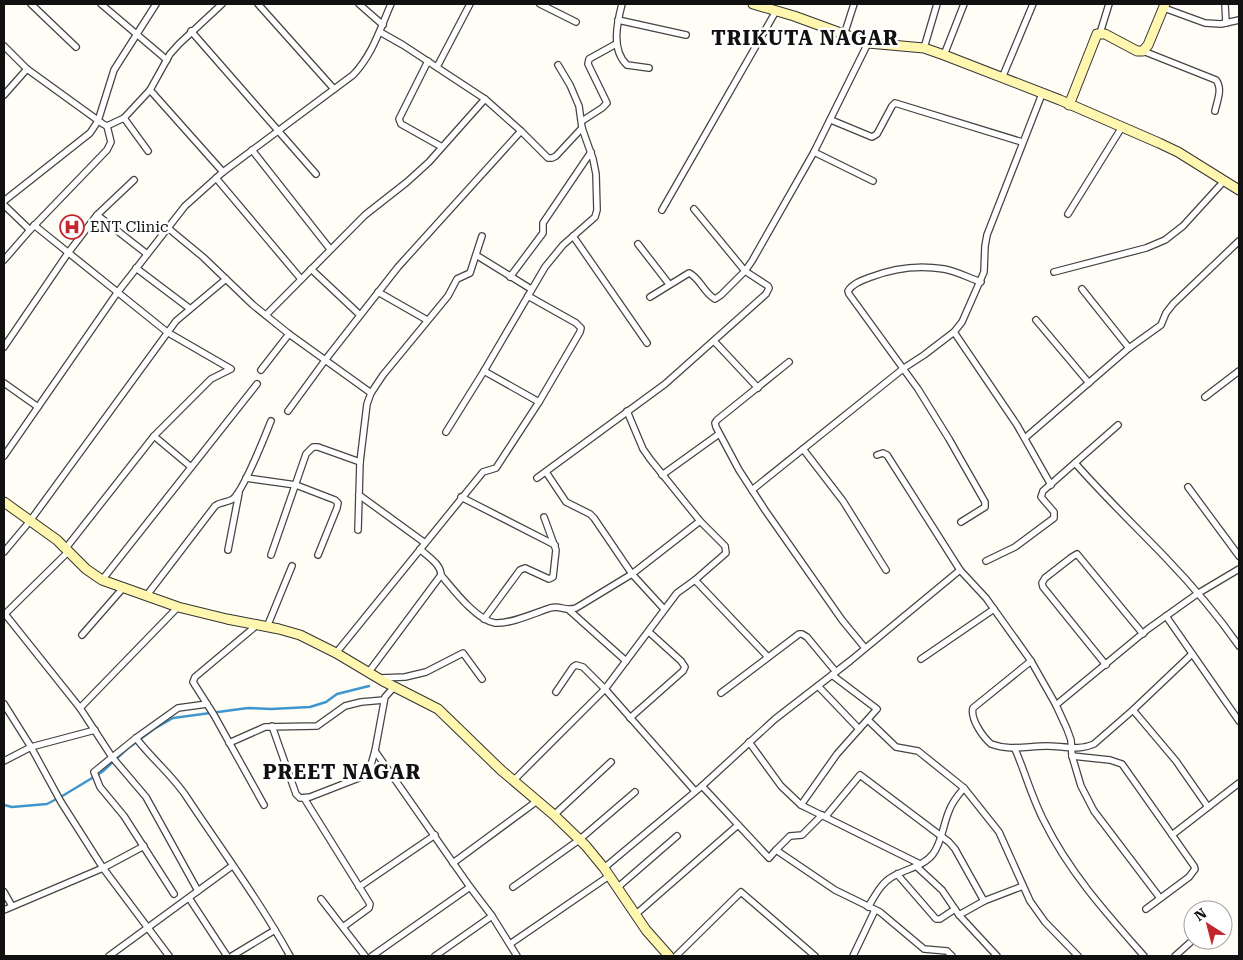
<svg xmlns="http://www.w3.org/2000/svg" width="1243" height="960" font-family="'Roboto Serif',serif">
	<rect width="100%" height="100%" fill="#fffdf5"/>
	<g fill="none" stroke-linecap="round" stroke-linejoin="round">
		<path stroke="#3f96cf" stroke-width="2.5" d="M4,805l8,2 35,-3 17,-9 38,-23 25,-23 27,-20 19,-11 75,-10 23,1 39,-2 16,-5 11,-8 32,-8"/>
		<g stroke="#444" stroke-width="8">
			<g id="street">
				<path d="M31,4l45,43"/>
				<path d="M101,4l66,56"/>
				<path d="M258,4l76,85"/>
				<path d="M359,4l24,21"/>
				<path d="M540,4l36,18"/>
				<path d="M622,4c-5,19 -11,46 5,61l22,3"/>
				<path d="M1225,4l1,19"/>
				<path d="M1164,8l41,15 16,1 18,-4"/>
				<path d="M618,20l68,15"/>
				<path d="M191,31l125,143"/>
				<path d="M380,32l23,13 82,54 36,32 27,27h4l4,-2 26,-28"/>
				<path d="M1100,33l9,-29"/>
				<path d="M844,35l10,-31"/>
				<path d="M4,46l23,23 76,55 4,2 17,-8 26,-28 20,-36 9,-10 43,-40"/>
				<path d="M924,48l13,-44"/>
				<path d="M1143,51l73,29c7,9 1,21 -1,31"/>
				<path d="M944,55l20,-51"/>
				<path d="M428,61l-29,58 2,5 41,23"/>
				<path d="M437,67l33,-63"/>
				<path d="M1002,78l31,-74"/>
				<path d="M150,90l73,82"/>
				<path d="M4,95l23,-26"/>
				<path d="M124,118l24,33"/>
				<path d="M831,120l41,17 5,-3 15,-28 3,-3 127,39"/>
				<path d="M582,121l20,-13 5,-5 -19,-39 1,-5 27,-15"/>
				<path d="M252,150l78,99"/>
				<path d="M814,152l59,29"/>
				<path d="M216,178l85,101"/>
				<path d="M4,201l86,-68 8,-12 16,-51 42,-66"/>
				<path d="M4,205l26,25"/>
				<path d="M662,210l114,-199"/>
				<path d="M1068,214l54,-87"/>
				<path d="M97,215l50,39"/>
				<path d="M34,225l133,107 64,37 -20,10 -57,57 -88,112"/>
				<path d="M168,228l35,29 50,48 36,29 82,59"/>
				<path d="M573,236l74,107"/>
				<path d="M638,244l31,40"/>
				<path d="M476,255l55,34"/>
				<path d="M4,260l26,-30 77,-80 4,-8 -4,-16"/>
				<path d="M136,268l53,40"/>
				<path d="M311,269l49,46"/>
				<path d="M1054,272l92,-24 19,-8 18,-14 41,-45"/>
				<path d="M510,277l33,-44v-10l48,-71"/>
				<path d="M1082,289l47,59"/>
				<path d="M378,292l49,28"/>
				<path d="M650,297l39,-24c11,5 15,20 26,26l6,-4 24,-24 7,-10 62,-109 54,-109"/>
				<path d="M266,315l99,-100 42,-33 22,-20 56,-63"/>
				<path d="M1036,320l53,63"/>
				<path d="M954,332l63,93 34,60"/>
				<path d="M714,341l44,47"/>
				<path d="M4,347l64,-94 29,-38 37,-35"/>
				<path d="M789,362l-72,58 -2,3 1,4 23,43 26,40 77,110 23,28"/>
				<path d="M261,370l28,-36"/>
				<path d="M484,371l55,31"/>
				<path d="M4,383l34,24"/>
				<path d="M1205,397l34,-26"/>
				<path d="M288,411l38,-52 72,-92 123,-136"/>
				<path d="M446,432l38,-61 61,-104 18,-22 32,-28 2,-7 -1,-36 -3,-15 -11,-31 -3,-22 -9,-21 -12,-20"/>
				<path d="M154,436l37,31"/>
				<path d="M1025,438l104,-90 32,-23 5,-12 7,-9 66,-63"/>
				<path d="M803,449l40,52 43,69"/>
				<path d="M877,455l6,-2 4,2 73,115 26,28 45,63 25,44 11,24 4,11 1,16 9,30 13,25 66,87"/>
				<path d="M4,456l113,-163 68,-87 38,-34 130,-97c20,-21 27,-46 38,-71"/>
				<path d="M1075,463c29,33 60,63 90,94 26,27 53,59 74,89"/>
				<path d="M546,472l20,30 24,12 4,4 38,56 32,35"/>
				<path d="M662,475l57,-41"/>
				<path d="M246,478l50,7 39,15 3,3 -1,5 -19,47"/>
				<path d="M537,478l128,-94 101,-90 3,-6 -1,-2 -23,-15 -51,-62"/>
				<path d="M1188,487l51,69"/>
				<path d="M752,490l152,-122 20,-13 30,-23 8,-10 22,-50 1,-26 2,-11 55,-141"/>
				<path d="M359,495l66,48"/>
				<path d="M461,497l94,48"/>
				<path d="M961,522l24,-15v-5l-36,-63 -31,-50 -69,-95 -1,-3c5,-8 15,-11 23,-14 23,-9 49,-12 73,-8 12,2 25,9 37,13"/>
				<path d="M358,530l2,-68 7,-58 4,-11 12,-18 65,-79 9,-17 13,-6 12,-37"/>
				<path d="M228,550l11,-57"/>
				<path d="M4,552l26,-31 146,-200 50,-42"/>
				<path d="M271,555l35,-101 7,-7h5l42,15"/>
				<path d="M986,561l29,-14 39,-29v-6l-13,-15 2,-6 75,-66"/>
				<path d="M441,575c12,14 35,45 54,48 16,1 40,-10 55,-15 11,-3 16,4 26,0l56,-34 68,-53"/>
				<path d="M102,580l155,-196"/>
				<path d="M695,580l73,77"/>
				<path d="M147,595l68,-89c5,-4 12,-3 18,-7 12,-11 31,-61 38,-78"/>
				<path d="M569,610l57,51"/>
				<path d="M5,614l75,94 98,-101"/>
				<path d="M4,615l65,-64"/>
				<path d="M1166,616l73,105"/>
				<path d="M484,619l36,-49 5,-2 24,11 4,-2 3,-27 -12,-33"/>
				<path d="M257,625l-62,52 -2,5 21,33 50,90"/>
				<path d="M267,627l25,-61"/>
				<path d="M82,635l41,-47"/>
				<path d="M336,653l147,-181 13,-4 43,-66 41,-70 1,-4 -5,-5 -48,-27"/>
				<path d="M921,659l73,-50"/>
				<path d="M1031,661l-58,47c-3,11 10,29 18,36 19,7 36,2 56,2 15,0 32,5 47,-2l39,-34 59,-56"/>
				<path d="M1106,665l-63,-78 -1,-4 3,-5 27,-21 5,-3 66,80"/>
				<path d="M368,673l73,-98c0,-11 -13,-18 -21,-26"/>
				<path d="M380,678l25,-1 21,-5 37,-19 19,26"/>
				<path d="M818,686l41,43"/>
				<path d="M556,692l17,-25 3,-2 7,2 22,22 90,102"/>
				<path d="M721,693l78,-59h3l5,3 29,35"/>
				<path d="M4,704l27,43 30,55 42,66 66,88"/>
				<path d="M1056,705l92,-76 49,-35 42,-25"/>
				<path d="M80,708l32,49 34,40 52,94"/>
				<path d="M1133,710l43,51 32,46"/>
				<path d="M630,718l53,-47 2,-4 -4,-6 -32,-29"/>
				<path d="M868,720l28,27 22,4 46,37c-6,7 -12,14 -15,23 -6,14 -7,31 -16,43 -10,13 -28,15 -41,23 -11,6 -17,19 -24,30"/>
				<path d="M272,726l24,68 4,4 10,-1 54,-21 6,-8 5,-17 10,-54 10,-11"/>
				<path d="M136,738c15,20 36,37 50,58 35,53 73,104 104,160"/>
				<path d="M749,742l32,44 20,19 119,59"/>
				<path d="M229,743l36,-16 52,-1 28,-20 16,-4 23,-2"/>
				<path d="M1015,749c10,23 17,49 29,72 25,51 63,93 100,135"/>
				<path d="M375,751l95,136 22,29 25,40"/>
				<path d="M1072,756l38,4 12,4 72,102 1,3 -6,8 -43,32"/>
				<path d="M4,761l27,-14 64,-17"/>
				<path d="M513,781l92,-92 72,-96 18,-13 31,-27 -1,-7 -25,-25 -50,-62 -7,-10 -16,-38"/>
				<path d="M702,786l67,72 7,-8 59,40 45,22 44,37 23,2 5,5"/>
				<path d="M964,788l35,44 31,69 15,21 33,34"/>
				<path d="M304,798l66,106 -1,4 -26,19"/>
				<path d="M801,805l36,-51 40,-45 -45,-34"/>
				<path d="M554,815l57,-53"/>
				<path d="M826,816l34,-41 89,67 6,7 29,52"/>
				<path d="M1172,835l67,-52"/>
				<path d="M776,850l14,-14 12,-1 20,-20"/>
				<path d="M453,863l84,-62"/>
				<path d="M916,866l26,24 17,25 38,41"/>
				<path d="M604,868l98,-82 73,-67 75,-58 110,-91"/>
				<path d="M897,874l39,45h4l15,-10"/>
				<path d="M359,887l76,-52"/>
				<path d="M513,887l66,-47 56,-48"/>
				<path d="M617,888l60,-52"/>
				<path d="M4,892l8,14"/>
				<path d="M174,894l-50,-78 -24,-29 -6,-15 42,-34 42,-30 29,-4"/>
				<path d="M189,898l38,58"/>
				<path d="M321,899l44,57"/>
				<path d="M4,910l99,-42 41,-22"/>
				<path d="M635,915l103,-90"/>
				<path d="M959,915l25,-14 39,-15"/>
				<path d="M510,944l99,-68"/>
				<path d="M109,956l123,-90"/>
				<path d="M232,956l43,-26"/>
				<path d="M372,956l98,-69"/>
				<path d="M435,956l57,-40"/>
				<path d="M676,956l65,-64 74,64"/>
				<path d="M853,956l22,-46"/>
				<path d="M1175,956l18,-16"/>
			</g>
		</g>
		<g stroke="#333" stroke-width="11">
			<g id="secondary">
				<path d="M753,4l41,12 74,27 56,5 20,7 116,45 99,43 19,9 61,38"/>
				<path d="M1069,105l28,-71h8l32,17h6l5,-6 17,-41"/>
				<path d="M4,502l53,38 29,29 16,11 76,27 49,12 52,10 21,6 36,18 47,28 55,28 63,61 53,45 32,31 18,22 42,62 23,26"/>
			</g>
		</g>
		<use href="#street" stroke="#fff" stroke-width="5.5"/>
		<use href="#secondary" stroke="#fff6b0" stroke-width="9"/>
	</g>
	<defs>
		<g id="hospital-ring" transform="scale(1.25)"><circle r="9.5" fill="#fff" stroke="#c4262e" stroke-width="1.5"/><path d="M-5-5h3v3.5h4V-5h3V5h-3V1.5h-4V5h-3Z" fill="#c4262e"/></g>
	</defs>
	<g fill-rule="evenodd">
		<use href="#hospital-ring" x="72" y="227"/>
	</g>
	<g text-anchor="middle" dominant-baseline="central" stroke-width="5" stroke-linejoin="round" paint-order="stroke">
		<g font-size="15" fill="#111" stroke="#fff" text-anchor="start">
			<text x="90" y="227">ENT Clinic</text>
		</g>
		<g font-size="20" font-weight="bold" letter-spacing="1" fill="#111" stroke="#fff">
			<text x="805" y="38">TRIKUTA NAGAR</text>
			<text x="342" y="772">PREET NAGAR</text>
		</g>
	</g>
	<rect width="1243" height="960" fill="none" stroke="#111111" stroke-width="10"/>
	<g transform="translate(1208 925) rotate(324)"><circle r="24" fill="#ffffff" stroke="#a0a0a0"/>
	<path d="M0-4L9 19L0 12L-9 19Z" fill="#c4262e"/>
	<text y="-8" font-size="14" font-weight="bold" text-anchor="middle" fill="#111111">N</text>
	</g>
</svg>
